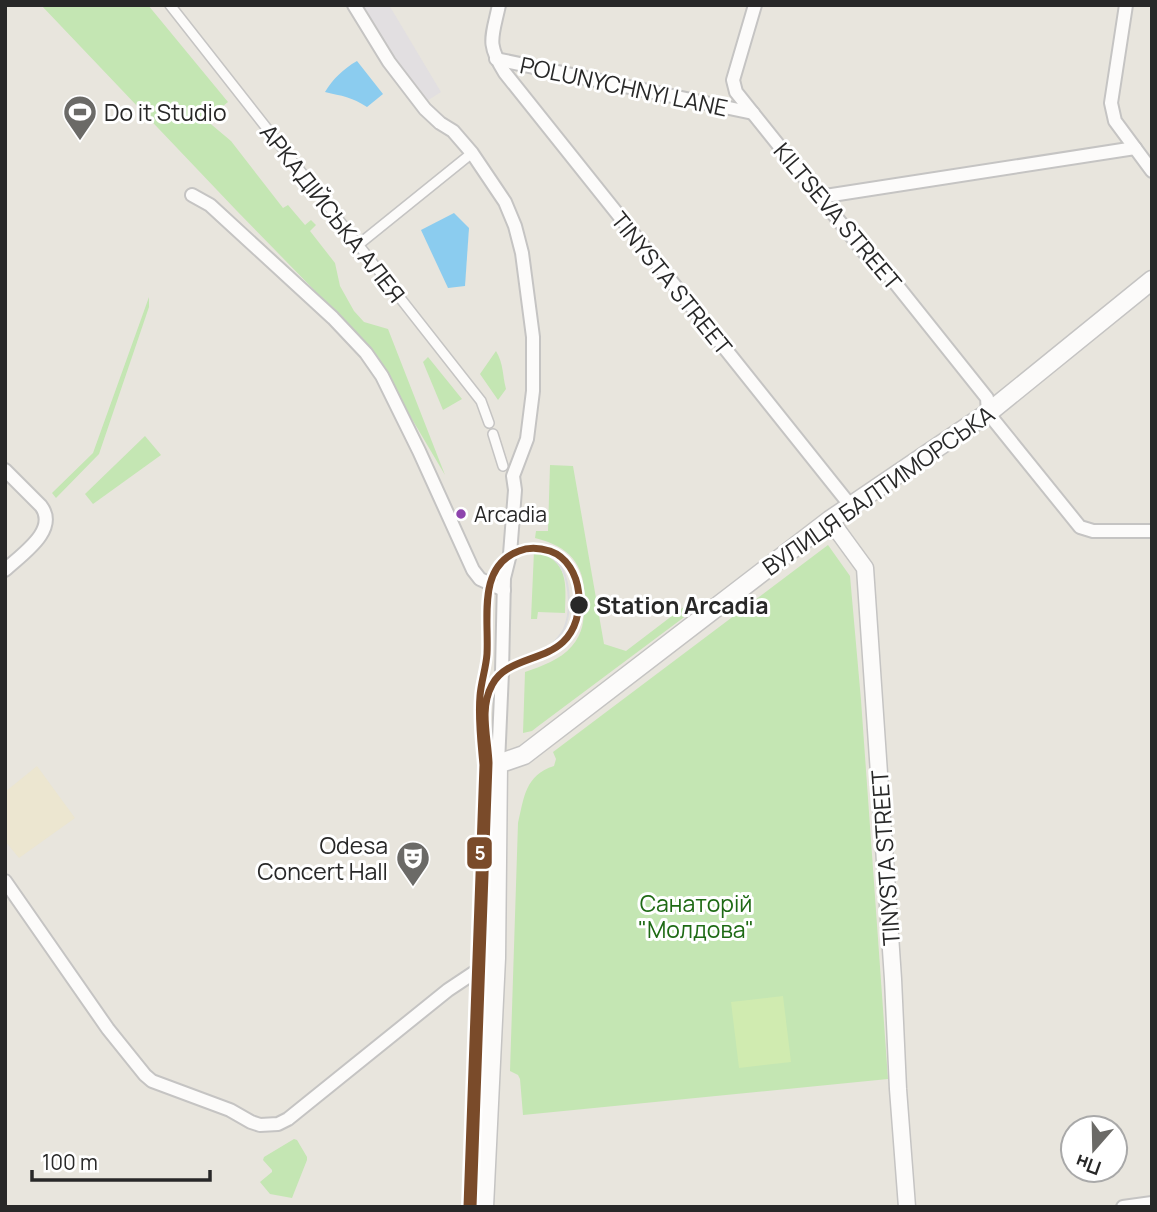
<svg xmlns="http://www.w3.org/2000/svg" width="1157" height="1212" font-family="Manrope,sans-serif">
	<rect width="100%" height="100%" fill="#e8e5dd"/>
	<path fill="#e2dfe1" d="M359,5h30l52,87 -19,12z"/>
	<path fill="#ece6d0" d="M37,766l38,52 -56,40 -14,-17v-49z"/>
	<g fill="#c4e6b3">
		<path d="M41,5h107l80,97 -22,18 25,21 52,67 5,-3 17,20 6,-5 5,5 -6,6 25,32 5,23 14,25 10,11 24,7 57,146 -65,-110 -21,-29 -123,-126z"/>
		<path d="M149,297v10l-50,147 -43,44 -4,-5 41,-40z"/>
		<path d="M496,351c8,14 6,23 10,38l-8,11 -18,-26z"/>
		<path d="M428,357l34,42 -19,11 -20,-48z"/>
		<path d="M145,436l16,19 -68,49 -8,-10z"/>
		<path d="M550,465l23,1 31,178 22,7 59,-45 6,6 -154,115 -5,4 -9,2 2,-61c17,-6 35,-12 47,-26 11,-13 12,-25 12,-41 3,-38 -12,-58 -49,-67l1,-7h12z"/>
		<path d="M828,545l22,31 11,124 27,379 -365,36 -3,-36 -2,-4 -8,-4 8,-248c6,-25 7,-48 36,-57l2,-7 -3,-7z"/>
		<path d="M534,551c35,9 32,32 31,62l-27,-1 -1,7h-6z"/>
		<path d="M294,1139l3,1 10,17v3l-15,38 -22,-4 -10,-12 12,-10v-2l-9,-10 1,-3z"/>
	</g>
	<path fill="#d0ebb0" d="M783,996l8,66 -52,6 -8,-66z"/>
	<g fill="#8bccef">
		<path d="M357,61l26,33 -16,13c-15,-10 -25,-11 -42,-15 8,-13 18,-23 32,-31z"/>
		<path d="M454,213l15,15 -4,58 -17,2 -27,-58z"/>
	</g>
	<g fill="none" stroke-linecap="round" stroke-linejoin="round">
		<g stroke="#c5c4c3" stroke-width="12">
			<g id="pedestrian">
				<path d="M170,5l311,396 8,22"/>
				<path d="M358,245l114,-92"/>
				<path d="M493,434l10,32"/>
			</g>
		</g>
		<g stroke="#c5c4c3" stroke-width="16">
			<g id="minor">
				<path d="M354,5l35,57 36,47 15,14 13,8 19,22 33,49 10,24 7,27 11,84v54l-6,48 -14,37 2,14 -5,64 -6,24 -2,94 -4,92"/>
				<path d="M499,5c-7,33 -13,38 6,68l345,432"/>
				<path d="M755,5l-22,75 3,12 132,165 12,7 107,134 1,15 92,114 13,4h59"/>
				<path d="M1126,5l-15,98 4,18 37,50"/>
				<path d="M496,59l257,54"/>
				<path d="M192,195l18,10 123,113 33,35 16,23 37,75 54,119 7,9 24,11"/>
				<path d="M819,197l316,-49"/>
				<path d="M5,470l36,36c18,24 -19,48 -36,64"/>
				<path d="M5,881l103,148 37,46 7,6 78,29 21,12 9,3 18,-1 10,-5 160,-129 48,-32"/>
				<path d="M1123,1207l29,-4"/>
			</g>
		</g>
		<g stroke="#c5c4c3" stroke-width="19">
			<path id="tertiary" d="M830,520l35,48 28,411 5,110 9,118"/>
		</g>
		<g stroke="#c5c4c3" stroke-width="21">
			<path id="secondary" d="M484,1207l12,-249 2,-194 26,-9 306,-235 158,-107 164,-133"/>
		</g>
		<use href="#pedestrian" stroke="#fcfbfa" stroke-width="9"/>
		<use href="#minor" stroke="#fcfbfa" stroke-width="12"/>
		<use href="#tertiary" stroke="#fcfbfa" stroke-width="16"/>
		<use href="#secondary" stroke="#fcfbfa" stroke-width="18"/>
		<path stroke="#dcdcde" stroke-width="2" d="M538,548c25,14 30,26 31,54 0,9 -1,18 -5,27 -5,10 -14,17 -21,25"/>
		<g stroke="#fff" stroke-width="12">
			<path id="tram-1" d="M467,1207l16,-442c-2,-23 -5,-46 -3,-69 1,-14 6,-28 7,-42 2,-35 -10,-88 32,-103 10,-4 21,-3 31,0 34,12 38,68 13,91 -20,19 -58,17 -71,43 -13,24 -4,52 -3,78l-16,444"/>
		</g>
		<use href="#tram-1" stroke="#7a4b2a" stroke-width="7"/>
	</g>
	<defs>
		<g id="stadium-pin" transform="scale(1.75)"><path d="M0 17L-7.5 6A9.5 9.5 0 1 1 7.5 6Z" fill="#6b6a67" stroke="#fff"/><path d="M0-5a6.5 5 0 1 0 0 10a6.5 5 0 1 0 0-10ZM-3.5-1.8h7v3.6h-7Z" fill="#fff"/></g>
		<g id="theatre-pin" transform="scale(1.75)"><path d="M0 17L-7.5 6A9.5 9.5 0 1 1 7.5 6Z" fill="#6b6a67" stroke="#fff"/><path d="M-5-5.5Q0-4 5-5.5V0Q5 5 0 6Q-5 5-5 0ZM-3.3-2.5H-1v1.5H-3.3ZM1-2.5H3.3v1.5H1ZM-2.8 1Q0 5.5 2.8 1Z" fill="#fff"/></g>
	</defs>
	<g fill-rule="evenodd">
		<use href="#stadium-pin" x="80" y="112"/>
		<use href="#theatre-pin" x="413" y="858"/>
	</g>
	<circle fill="#8e44ad" stroke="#fff" stroke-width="2.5" cx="461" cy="514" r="6"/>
	<circle fill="#282828" stroke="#fff" stroke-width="2.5" cx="579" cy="605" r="10"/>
	<g text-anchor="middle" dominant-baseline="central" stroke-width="6" stroke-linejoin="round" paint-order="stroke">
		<g font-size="21" fill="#282828" stroke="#fff" text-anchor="start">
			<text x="474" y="514">Arcadia</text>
		</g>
		<g font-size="23" fill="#282828" stroke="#fff">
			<text transform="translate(624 86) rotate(12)">POLUNYCHNYI LANE</text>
			<text transform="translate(333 213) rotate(52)">АРКАДІЙСЬКА АЛЕЯ</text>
			<text transform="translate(838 216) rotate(50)">KILTSEVA STREET</text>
			<text transform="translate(672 283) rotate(51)">TINYSTA STREET</text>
			<text transform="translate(878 490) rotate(-35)">ВУЛИЦЯ БАЛТИМОРСЬКА</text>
			<text transform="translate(885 858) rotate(-94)">TINYSTA STREET</text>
		</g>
		<g font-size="23" fill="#282828" stroke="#fff" text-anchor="start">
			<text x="104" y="112">Do it Studio</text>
			<text x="388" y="845" text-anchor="end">Odesa<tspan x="388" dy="26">Concert Hall</tspan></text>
		</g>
		<g font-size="23" font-weight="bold" fill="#282828" stroke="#fff" text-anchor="start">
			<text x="596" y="605">Station Arcadia</text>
		</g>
		<g font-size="23" fill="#1e6a14" stroke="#fff">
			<text x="696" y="903">Санаторій<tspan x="696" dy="26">"Молдова"</tspan></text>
		</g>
	</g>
	<rect stroke="#fff" stroke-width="2.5" x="466" y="836" width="27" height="34" rx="7" fill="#7a4b2a"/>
	<g font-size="19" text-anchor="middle" font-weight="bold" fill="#fff">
		<text x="480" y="860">5</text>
	</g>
	<rect width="1157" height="1212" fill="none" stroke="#282828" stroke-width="14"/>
	<g transform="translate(1094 1149) rotate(200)"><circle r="33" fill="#ffffff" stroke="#a9a9a9" stroke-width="2"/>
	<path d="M0-5L12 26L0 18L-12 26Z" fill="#6b6a67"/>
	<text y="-10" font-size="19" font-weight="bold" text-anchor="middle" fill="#282828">Пн</text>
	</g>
	<path d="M32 1170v10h178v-10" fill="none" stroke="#282828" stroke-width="3.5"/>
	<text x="42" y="1170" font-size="21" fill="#282828" stroke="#ffffff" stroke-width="5" paint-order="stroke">100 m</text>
</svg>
